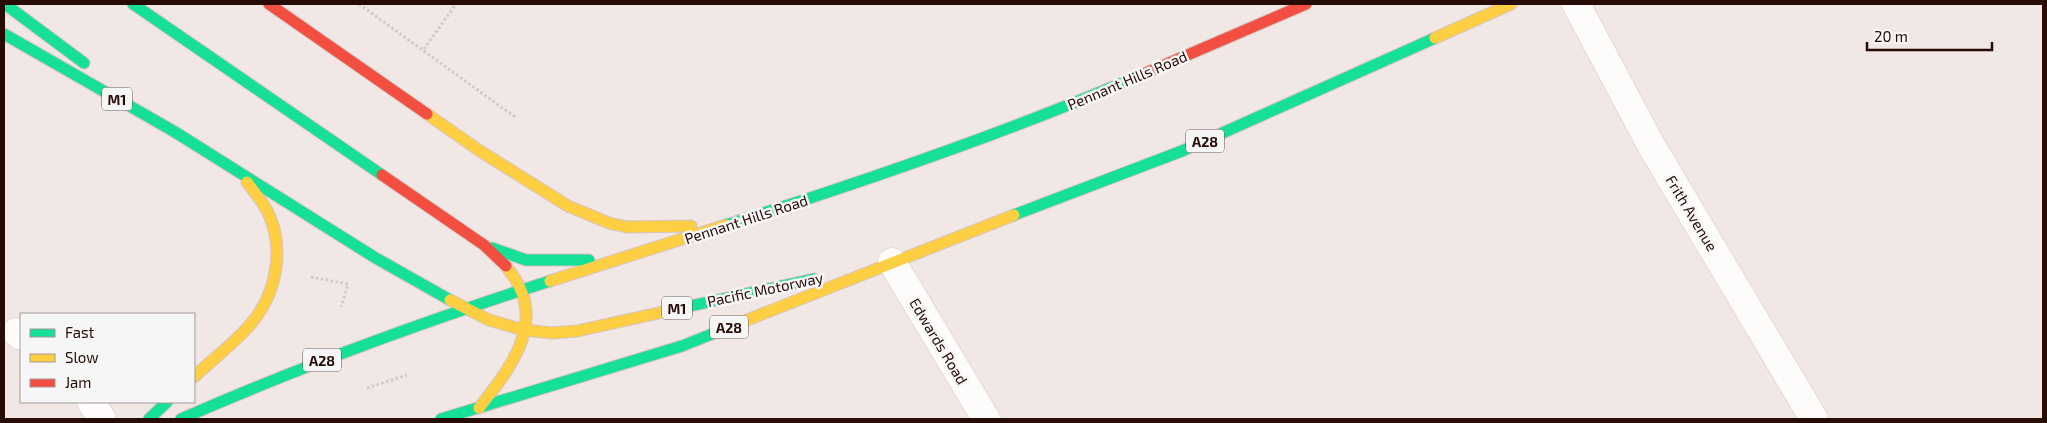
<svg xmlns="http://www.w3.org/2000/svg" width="2047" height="423" font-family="'Exo 2',sans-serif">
	<rect width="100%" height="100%" fill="#f1e8e5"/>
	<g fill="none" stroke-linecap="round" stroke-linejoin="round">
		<g stroke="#d7c3be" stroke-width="29">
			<g id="street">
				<path d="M1576,4l76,143 162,272"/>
				<path d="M892,262l94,157"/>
				<path d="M16,332l5,4"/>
				<path d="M91,402l11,17"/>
			</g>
		</g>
		<g stroke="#d7c3be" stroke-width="13">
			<g id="fast">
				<path d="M5,4l79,59"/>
				<path d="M133,4l249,171"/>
				<path d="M4,34l171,98 199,125 76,43"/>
				<path d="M1014,215l168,-64 253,-113"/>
				<path d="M726,225c140,-44 280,-92 415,-150"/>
				<path d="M492,248l34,12h63"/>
				<path d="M681,308l133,-29"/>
				<path d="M149,419l18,-17"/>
				<path d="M181,419c121,-53 244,-98 369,-138"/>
				<path d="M441,419l241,-73 60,-24"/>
			</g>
		</g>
		<g stroke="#d7c3be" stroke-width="13">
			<g id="slow">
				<path d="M1435,38l76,-34"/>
				<path d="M427,114l53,37 88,55 41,17 18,4 64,-1"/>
				<path d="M550,281l176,-56"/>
				<path d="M450,300l39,20 35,10 29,3 24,-2 104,-23"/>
				<path d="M742,322l272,-107"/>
				<path d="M194,377c21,-20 46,-38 63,-61 20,-28 26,-67 13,-99 -5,-13 -15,-24 -23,-35"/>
				<path d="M479,408c26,-33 63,-78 40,-122 -3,-7 -9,-14 -13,-20"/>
			</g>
		</g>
		<g stroke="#d7c3be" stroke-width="13">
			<g id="jam">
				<path d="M269,4l158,110"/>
				<path d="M1141,75l165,-71"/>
				<path d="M382,175l102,70 22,21"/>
			</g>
		</g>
		<g stroke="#cfcac9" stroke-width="3" stroke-dasharray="2.5 2.5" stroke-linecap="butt">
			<path d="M359,4l156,113"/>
			<path d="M424,49l32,-45"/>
			<path d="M311,277l37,7 -7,23"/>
			<path d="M367,388l40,-13"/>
		</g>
		<use href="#street" stroke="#fdfcfb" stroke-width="28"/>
		<use href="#fast" stroke="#16e098" stroke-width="11"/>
		<use href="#slow" stroke="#ffcf43" stroke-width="11"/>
		<use href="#jam" stroke="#f24e42" stroke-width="11"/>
	</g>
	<g text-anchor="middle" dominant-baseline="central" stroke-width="5" stroke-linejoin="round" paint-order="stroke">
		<g fill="#f6f6f6" stroke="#65524d" stroke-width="1">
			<rect x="102" y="87.5" width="30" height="23" rx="4"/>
			<rect x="1186" y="129.5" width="38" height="23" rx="4"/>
			<rect x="662" y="296.5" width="30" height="23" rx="4"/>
			<rect x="710" y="315.5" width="38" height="23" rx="4"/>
			<rect x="303" y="348.5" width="38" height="23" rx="4"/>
		</g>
		<g font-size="14" font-weight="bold" fill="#270b05">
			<text x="117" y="99">M1</text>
			<text x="1205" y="141">A28</text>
			<text x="677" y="308">M1</text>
			<text x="729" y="327">A28</text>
			<text x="322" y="360">A28</text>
		</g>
		<g font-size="15" fill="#270b05" stroke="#f6f6f6">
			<text transform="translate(1127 80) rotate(-23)">Pennant Hills Road</text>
			<text transform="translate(1692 213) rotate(59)">Frith Avenue</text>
			<text transform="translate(746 219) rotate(-18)">Pennant Hills Road</text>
			<text transform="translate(765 289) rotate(-12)">Pacific Motorway</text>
			<text transform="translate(939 341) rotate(59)">Edwards Road</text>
		</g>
	</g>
	<rect width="2047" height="423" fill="none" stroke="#270b05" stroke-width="10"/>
	<rect x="20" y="313" width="175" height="90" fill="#f6f6f6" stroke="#a39896"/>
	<rect x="30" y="329" width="25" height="8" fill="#16e098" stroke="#a39896"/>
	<text x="65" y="338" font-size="15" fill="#270b05">Fast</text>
	<rect x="30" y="354" width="25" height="8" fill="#ffcf43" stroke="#a39896"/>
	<text x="65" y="363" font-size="15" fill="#270b05">Slow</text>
	<rect x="30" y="379" width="25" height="8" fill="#f24e42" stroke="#a39896"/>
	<text x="65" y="388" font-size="15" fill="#270b05">Jam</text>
	<path d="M1867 42v8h125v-8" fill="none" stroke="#270b05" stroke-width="2.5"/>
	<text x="1874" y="42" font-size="15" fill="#270b05" stroke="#f6f6f6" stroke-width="4" paint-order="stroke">20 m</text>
</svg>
